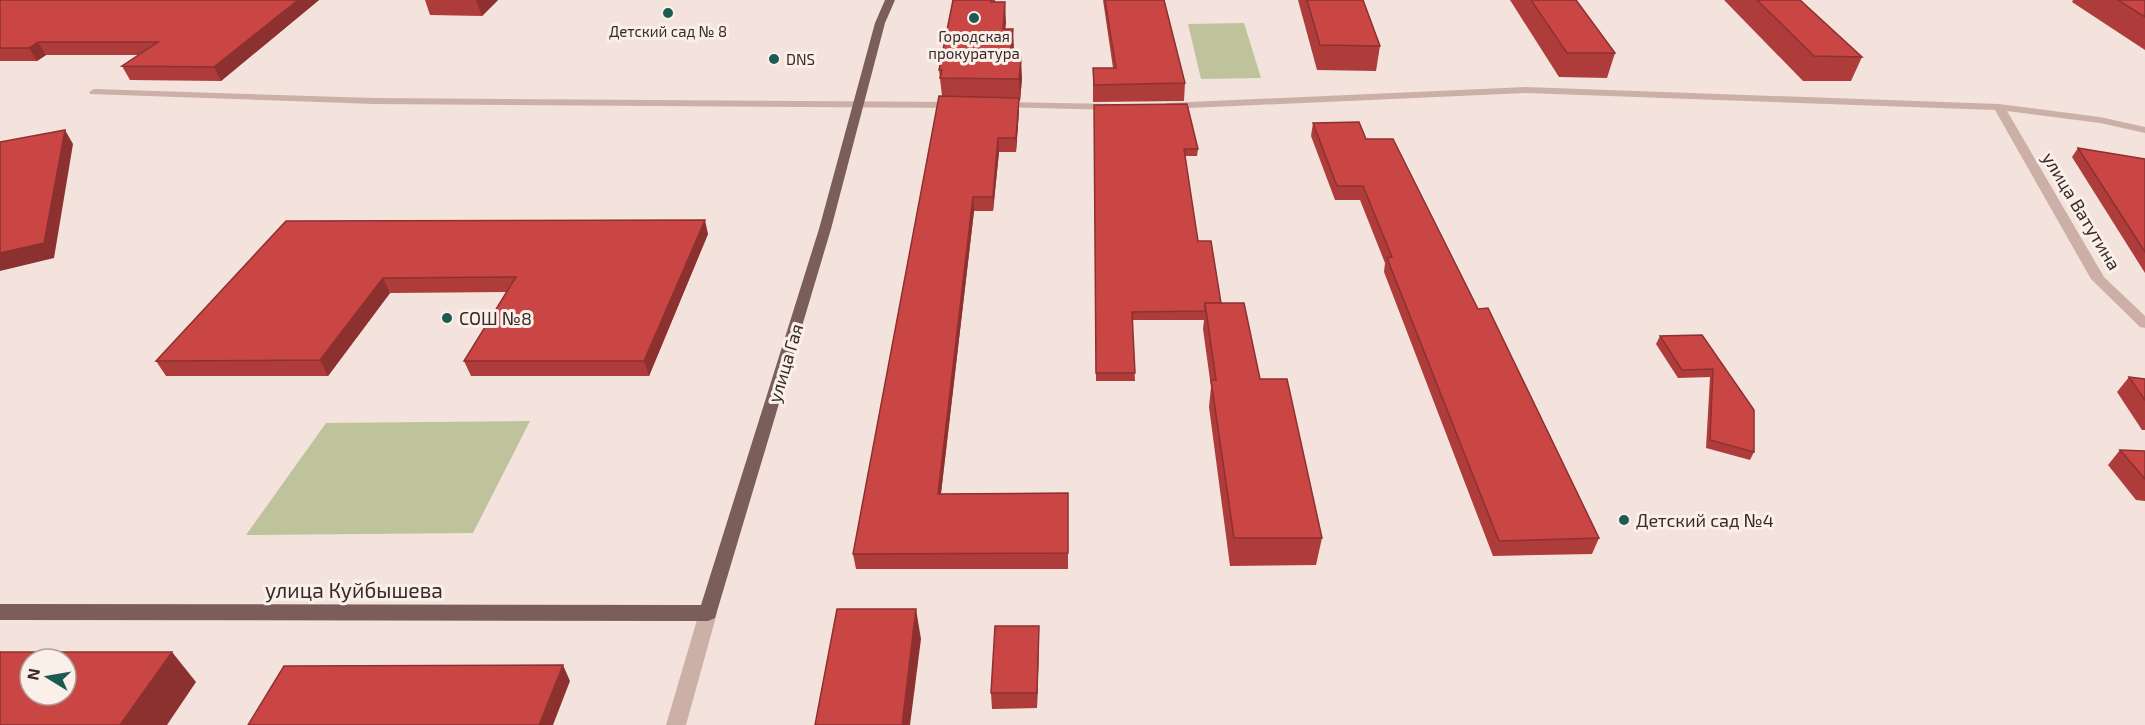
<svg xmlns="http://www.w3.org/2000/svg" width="2145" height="725" font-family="'Exo 2',sans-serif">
	<rect width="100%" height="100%" fill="#f3e3dc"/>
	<g fill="#bec39c">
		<path d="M1244,23l17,55 -60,1 -13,-55z"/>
		<path d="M530,421l-57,112 -227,2 80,-112z"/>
	</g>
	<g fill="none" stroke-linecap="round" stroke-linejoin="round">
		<g fill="#ccb0a8" fill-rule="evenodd">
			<path d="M1526,87l473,17 101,13 45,10v6l-45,-10 -93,-12 97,166 41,39v12l-5,-1 -49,-48 -96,-169 -469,-17 -359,16 -6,-3 6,-3z"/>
			<path d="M94,89l280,9 584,4 6,3 -6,3 -584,-4 -284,-10 -1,-2z"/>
			<path d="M1000,102l114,2 6,3 -6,3 -118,-3 -2,-2z"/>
			<path d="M708,605l7,3 2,5 -31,112h-20l33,-112 2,-5z"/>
		</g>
		<path fill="#7b5d59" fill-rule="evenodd" d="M885,0h10l-10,23 -54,206 -116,389 -7,3 -708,-1v-16l701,1 118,-376 56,-206z"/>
	</g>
	<g fill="#ae3c3a">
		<path d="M0,0h319l-98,81 -91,-1 -8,-14 17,-11h-93l-9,6h-37z"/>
		<path d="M425,0h73l-16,16 -52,-1z"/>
		<path d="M953,0h42v2l11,20 -1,7h8v28l9,21 -2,23h-1v10l-3,41h-17l-6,59h-19l-33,283 127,-1v76h-212l-3,-15 89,-458 -3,-26z"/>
		<path d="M1103,0h61l21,83 -1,18 -91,1v-34h20z"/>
		<path d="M1298,0h65l17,46 -4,25 -59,-1z"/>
		<path d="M1510,0h66l39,53 -8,25 -48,-1z"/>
		<path d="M1724,0h76l62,57 -11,24h-48z"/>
		<path d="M2073,0h72v50l-73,-48z"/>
		<path d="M1094,105l104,44 -1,7h-12l13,85 23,62 39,76 62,159 -6,27 -86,1 -21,-159 2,-20 -8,-58 1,-9h-72l3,61h-39z"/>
		<path d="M1313,123l53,16 112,170 121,229 -7,16 -99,2 -109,-284 1,-9 -25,-63h-25l-24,-64z"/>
		<path d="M2078,148l67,11v114l-73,-116z"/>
		<path d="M286,221l422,13 -59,142h-178l-7,-15 42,-69 -116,1 -62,83h-162l-10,-15z"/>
		<path d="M1702,335l52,117 -4,8 -44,-12 4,-71 -32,1 -22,-34 4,-8z"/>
		<path d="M2129,377l16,2v51h-3l-25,-38z"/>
		<path d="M2120,450l25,1v50l-9,-1 -28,-35z"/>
		<path d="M1039,641l-2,67 -45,1 -1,-16z"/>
	</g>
	<g fill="#8d3130">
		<path d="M298,0h21l-98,81 -7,-14z"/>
		<path d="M476,0h22l-16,16z"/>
		<path d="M1005,2l1,20 -3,27v-20z"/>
		<path d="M1013,29l1,20 -3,30 -1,-22z"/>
		<path d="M38,42l8,13 -9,6 -8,-13z"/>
		<path d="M1021,57l1,21 -2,23 -1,-22z"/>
		<path d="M1019,98v13l-3,41v-14z"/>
		<path d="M65,130l8,14 -19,114 -54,13v-18z"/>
		<path d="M998,138l1,14 -6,59v-14z"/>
		<path d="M973,197l1,14 -35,298 -1,-15z"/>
		<path d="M705,220l3,14 -59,142 -5,-15z"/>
		<path d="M383,278l7,15 -62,83 -8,-16z"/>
		<path d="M916,609l5,30 -11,86h-8z"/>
		<path d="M1039,626v15l-2,67v-15z"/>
		<path d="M172,652l24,30 -29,43h-47z"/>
		<path d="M563,665l7,16 -17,44h-14z"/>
	</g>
	<g fill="#ca4644" stroke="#8d3130" stroke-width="1.5" fill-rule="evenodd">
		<path d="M0,0h298l-84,67 -92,-1 36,-24h-120l-9,6h-29z"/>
		<path d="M953,0h38v2h14l-2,27h10l-3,28h11l-2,22 -79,-1 2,-8h-3z"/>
		<path d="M1105,0h59l21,83 -91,2 -1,-17h23z"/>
		<path d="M1307,0h56l17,46 -60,-1z"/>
		<path d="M1531,0h45l39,53h-48z"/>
		<path d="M1757,0h43l62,57 -48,-1z"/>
		<path d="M2118,0h27v17z"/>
		<path d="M939,96l80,2 -3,40h-18l-5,59h-20l-35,297 130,-1v60l-215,1z"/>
		<path d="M1187,104l11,45h-14l14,92h13l10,62h-16v8l-73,1 3,61h-39l-2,-268z"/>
		<path d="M1359,122l7,17h27l85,170 10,-1 111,230 -100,3 -112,-283 5,-1 -29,-71h-26l-24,-63z"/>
		<path d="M65,130l-21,113 -44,10v-111z"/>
		<path d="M2078,148l67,11v93z"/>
		<path d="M705,220l-61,141h-180l52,-84 -133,1 -63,82 -164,1 130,-140z"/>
		<path d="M1205,303h39l16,76h27l35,159h-88l-23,-158h5z"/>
		<path d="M1702,335l52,75v42l-44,-12 3,-71 -31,1 -22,-34z"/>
		<path d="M2129,377l16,2v21z"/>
		<path d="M2120,450l25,1v28z"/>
		<path d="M837,609h79l-14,116h-87z"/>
		<path d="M995,626h44l-2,67h-46z"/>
		<path d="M0,652h172l-52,73h-120zM30,659h36v36h-36z"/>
		<path d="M563,665l-24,60h-291l36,-59z"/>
	</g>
	<g fill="#1c5b51" stroke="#faefe9" stroke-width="2">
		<circle cx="668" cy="13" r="6"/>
		<circle cx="974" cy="18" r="6"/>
		<circle cx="774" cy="59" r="6"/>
		<circle cx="447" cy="318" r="6"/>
		<circle cx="1624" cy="520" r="6"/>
	</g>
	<g text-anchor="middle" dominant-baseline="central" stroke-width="6" stroke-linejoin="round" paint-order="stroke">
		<g font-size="15" fill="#382a28" stroke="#faefe9">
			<text x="668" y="31">Детский сад № 8</text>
			<text x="974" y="36">Городская<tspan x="974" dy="17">прокуратура</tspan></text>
			<text x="786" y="59" text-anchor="start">DNS</text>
		</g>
		<g font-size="18" fill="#382a28" stroke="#faefe9">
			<text transform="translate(2082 211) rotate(59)">улица Ватутина</text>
			<text transform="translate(785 363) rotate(-73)">улица Гая</text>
		</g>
		<g font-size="18" fill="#382a28" stroke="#faefe9" text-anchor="start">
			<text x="459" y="318">СОШ №8</text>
			<text x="1636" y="520">Детский сад №4</text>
		</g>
		<g font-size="21" fill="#382a28" stroke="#faefe9">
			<text x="354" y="589">улица Куйбышева</text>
		</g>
	</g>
	<g transform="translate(48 677) rotate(281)"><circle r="28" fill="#faefe9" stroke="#aca09c" stroke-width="1.5"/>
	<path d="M0-4.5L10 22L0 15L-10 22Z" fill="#1c5b51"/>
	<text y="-9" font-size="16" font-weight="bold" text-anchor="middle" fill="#382a28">N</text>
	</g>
</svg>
